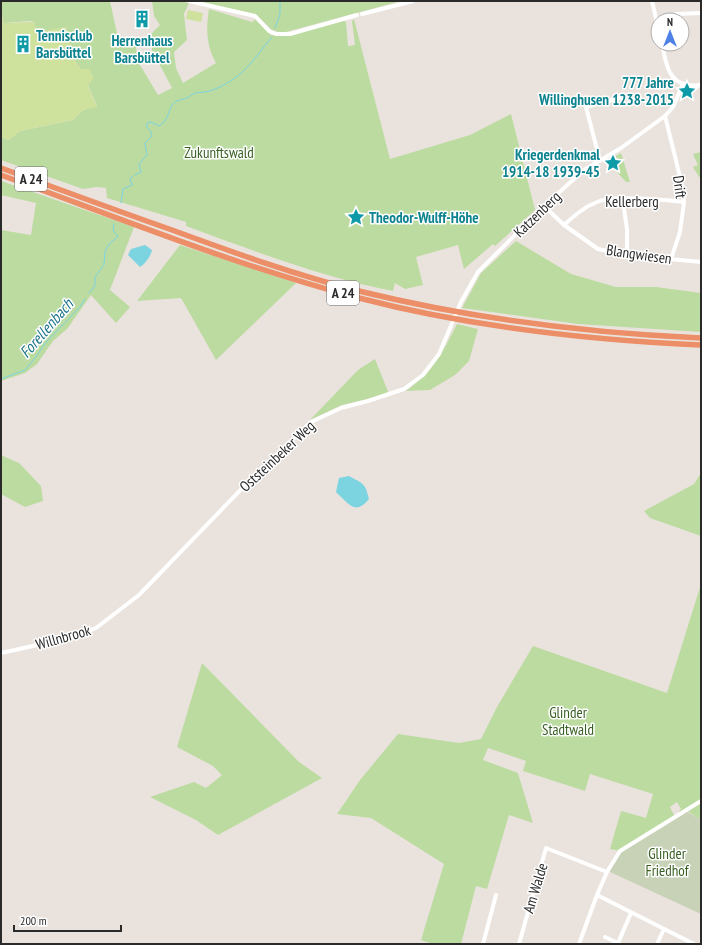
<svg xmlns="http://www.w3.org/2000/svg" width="702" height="945" font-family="'PT Sans Narrow',sans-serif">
	<rect width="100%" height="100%" fill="#eae3dd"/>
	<g fill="#bcdba0">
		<path d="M1,1h109l8,37 18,6 1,16 21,35 14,-7 -20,-38v-17l8,-8 -6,-9 -2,-15h26l11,2 -5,11 3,26 -13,12 2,16 7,15 33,-20c-10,-17 -10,-35 -7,-54l43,13 4,-3 15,16 10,1 63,-15 2,1 2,24 7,-1 -3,-24 2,-2 36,140 80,-24 41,-21 24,96 -40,36 -2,-2 -29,25 -6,-24 -42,12 7,28 -18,4 -10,-6 -2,8c-72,-14 -139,-40 -207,-65v-4l-79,-24 -1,-10 -9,-1 -14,2 -82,-29v-23l8,3 11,-9 53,-11 10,-10 14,-4 -16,-37 -6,-8 -9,-34 -29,6 -3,-11 -3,-1 -27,2 -3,-10z"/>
		<path d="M194,1h207l-119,32 -10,-3 -15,-15z"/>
		<path d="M701,152v28l-8,-13 5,-2 -5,-11z"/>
		<path d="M621,153l9,29h-4l-19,-21z"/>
		<path d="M1,181l133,46 -24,63 20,17 -14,16 -25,-28 -24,34 -14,12 -16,23 -12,9 -24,8v-151l30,5 5,-32 -35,-8z"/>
		<path d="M516,241l55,33 45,13h40l45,6v39l-123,-8 -116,-16 19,-35z"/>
		<path d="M180,245l116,38 -80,77 -35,-62 -44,3z"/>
		<path d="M457,324l21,5 -9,32 -14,14 -25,15 -24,1c29,-22 35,-36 51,-67z"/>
		<path d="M375,359l14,35 -47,11 -32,15 48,-50z"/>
		<path d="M1,455l18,8 22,23 2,15 -18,6 -24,-13z"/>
		<path d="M701,473v63l-51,-18 -6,-7 50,-27z"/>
		<path d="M701,584v236l-15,-10 -5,3 -2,-2 2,-2 -4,-7 -7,5 5,10 -55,34 -10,-2 11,-38 25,7 7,-24 -63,-20 -5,17 -62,-20 3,-10 -38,-13 -5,12 35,13 15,50 -24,-8 -22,74 -11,-3 -15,58h-28l-12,-4 23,-76 -73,-46 -34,-4 23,-34 38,-46 61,9 22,-4 16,-32 36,-61 134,47z"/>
		<path d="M202,663l97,99 23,16 -104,57 -22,-15 -46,-23 44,-15 12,6 16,-13 -9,-9 -36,-19z"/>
	</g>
	<path fill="#c8d2b7" d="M686,811l15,9v94l-93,-43 12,-20z"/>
	<g fill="#cee19d">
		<path d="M188,10l15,3 -2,9 -15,-3z"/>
		<path d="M1,13l3,10 30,-1 3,10 29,-5 9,34 6,8h8l5,9 -6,8 9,21 -14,3 -10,10 -53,11 -11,9 -8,-3z"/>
	</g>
	<g fill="#7cd4e1">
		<path d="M145,245l7,5c-1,6 -7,14 -12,17l-12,-12 3,-6z"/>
		<path d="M349,476c14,8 16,6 20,23 -14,17 -20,5 -33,-7l3,-14z"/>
	</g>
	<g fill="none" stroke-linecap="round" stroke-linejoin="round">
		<g stroke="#7cd4e1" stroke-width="1">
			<path d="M275,28l5,-14v-13"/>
			<path d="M135,175l6,-3 -2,-8 8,-9 -2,-12 7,-7 -1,-4 -4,-5v-4l4,-1 8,4c12,-7 8,-18 16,-24 3,-2 6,-2 9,-3 4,-1 7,-4 11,-6 5,-1 11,-1 15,-2 33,-12 41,-29 62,-54"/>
			<path d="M121,203l2,-14 9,-4 -2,-6 3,-3"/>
			<path d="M89,293l6,-7v-9l9,-12 1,-14 5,-8 8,-6 -5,-7 1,-6"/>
			<path d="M1,379l24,-9 10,-12 12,-17 33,-34 5,-8"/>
		</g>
		<g stroke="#fff" stroke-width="4">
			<path d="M189,1l66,15 14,15 7,3h14l67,-19"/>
			<path d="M652,1l6,26"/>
			<path d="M362,14l51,-13"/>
			<path d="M656,20l21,-6 24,-1"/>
			<path d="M662,44c5,25 8,45 39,41"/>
			<path d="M583,98l3,9"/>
			<path d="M665,116l18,73 1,13 -4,30 -9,27"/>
			<path d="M600,161l-14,-54 40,-11"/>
			<path d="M623,200l4,30v25"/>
			<path d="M544,206l20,19 34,24 29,6 74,7"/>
			<path d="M564,225c10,-9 20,-18 33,-23 16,-7 68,-2 87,0"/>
			<path d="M1,653l73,-16 22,-9 43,-33 116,-120 56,-53 30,-14 27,-7 36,-12 19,-14 16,-21 22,-52 17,-30 66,-66 40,-36 37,-22 44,-32 8,-9 10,-23"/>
			<path d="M597,895l97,49"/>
			<path d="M605,937l15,7"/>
			<path d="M618,943l13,-30"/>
			<path d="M483,944l13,-49"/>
			<path d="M519,944l27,-96 61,24"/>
			<path d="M579,944l18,-49 10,-23 13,-21 81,-50"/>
			<path d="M657,944l7,-15"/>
		</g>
		<g stroke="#ec8e67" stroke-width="5.5">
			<path d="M1,168c57,21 114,42 171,62 63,23 126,46 191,62 111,27 224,41 338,46"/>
			<path d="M1,175c118,43 236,91 358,123 112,29 227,42 342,47"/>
		</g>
	</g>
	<defs>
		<g id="building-bare" transform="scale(1.38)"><path d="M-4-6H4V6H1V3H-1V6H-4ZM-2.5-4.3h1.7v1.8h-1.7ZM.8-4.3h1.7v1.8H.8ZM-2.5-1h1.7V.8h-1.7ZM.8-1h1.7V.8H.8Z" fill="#0f9aa8" stroke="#fff" stroke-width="2.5" paint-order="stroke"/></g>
		<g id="sight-bare" transform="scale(1.38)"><path d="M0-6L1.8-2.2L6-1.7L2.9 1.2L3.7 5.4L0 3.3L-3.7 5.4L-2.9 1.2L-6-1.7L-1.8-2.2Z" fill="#0f9aa8" stroke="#fff" stroke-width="2.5" paint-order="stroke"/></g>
	</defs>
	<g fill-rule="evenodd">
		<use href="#building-bare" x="142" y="19"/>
		<use href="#building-bare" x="23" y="44"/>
		<use href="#sight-bare" x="687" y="91"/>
		<use href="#sight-bare" x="613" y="163"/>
		<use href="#sight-bare" x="356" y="217"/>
	</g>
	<g text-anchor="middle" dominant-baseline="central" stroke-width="3" stroke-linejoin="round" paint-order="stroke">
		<g fill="#fff" stroke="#6a6a6a" stroke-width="1">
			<rect x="15" y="167" width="32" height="24" rx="3"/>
			<rect x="327" y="281" width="32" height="24" rx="3"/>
		</g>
		<g font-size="14" font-weight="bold" fill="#2a2a2a">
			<text x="31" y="179">A 24</text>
			<text x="343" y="293">A 24</text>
		</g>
		<g font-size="15" font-weight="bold" fill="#0d838f" stroke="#fff" text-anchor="start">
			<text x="36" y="35">Tennisclub<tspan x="36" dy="17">Barsbüttel</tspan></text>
			<text x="142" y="40" text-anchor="middle">Herrenhaus<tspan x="142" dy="17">Barsbüttel</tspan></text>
			<text x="674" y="82" text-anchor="end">777 Jahre<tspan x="674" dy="17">Willinghusen 1238-2015</tspan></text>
			<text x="600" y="154" text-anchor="end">Kriegerdenkmal<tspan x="600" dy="17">1914-18 1939-45</tspan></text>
			<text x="369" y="217">Theodor-Wulff-Höhe</text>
		</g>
		<g font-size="15" fill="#375f22" stroke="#fff">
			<text x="219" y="152">Zukunftswald</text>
			<text x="568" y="712">Glinder<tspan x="568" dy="17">Stadtwald</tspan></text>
			<text x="667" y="853">Glinder<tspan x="667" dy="17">Friedhof</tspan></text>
		</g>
		<g font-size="15" fill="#2a2a2a" stroke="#fff">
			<text transform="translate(680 187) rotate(82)">Drift</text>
			<text x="632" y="201">Kellerberg</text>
			<text transform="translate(537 214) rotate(-44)">Katzenberg</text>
			<text transform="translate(639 254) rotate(8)">Blangwiesen</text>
			<text transform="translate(277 456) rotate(-43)">Oststeinbeker Weg</text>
			<text transform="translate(63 637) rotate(-16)">Willnbrook</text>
			<text transform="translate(535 888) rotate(-73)">Am Walde</text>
		</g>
		<g font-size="16" font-style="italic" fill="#1c758c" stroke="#fff">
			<text transform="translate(46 328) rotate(-49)">Forellenbach</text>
		</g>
	</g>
	<rect width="702" height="945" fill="none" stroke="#2a2a2a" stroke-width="4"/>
	<g transform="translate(670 32)"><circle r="19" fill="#ffffff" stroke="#aaaaaa"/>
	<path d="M0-3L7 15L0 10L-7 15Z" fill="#4f80e5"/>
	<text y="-6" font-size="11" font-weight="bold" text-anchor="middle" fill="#2a2a2a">N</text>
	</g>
	<path d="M14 925v6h107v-6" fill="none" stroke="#2a2a2a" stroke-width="2"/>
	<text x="20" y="925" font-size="12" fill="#2a2a2a" stroke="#ffffff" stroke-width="3" paint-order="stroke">200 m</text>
</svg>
